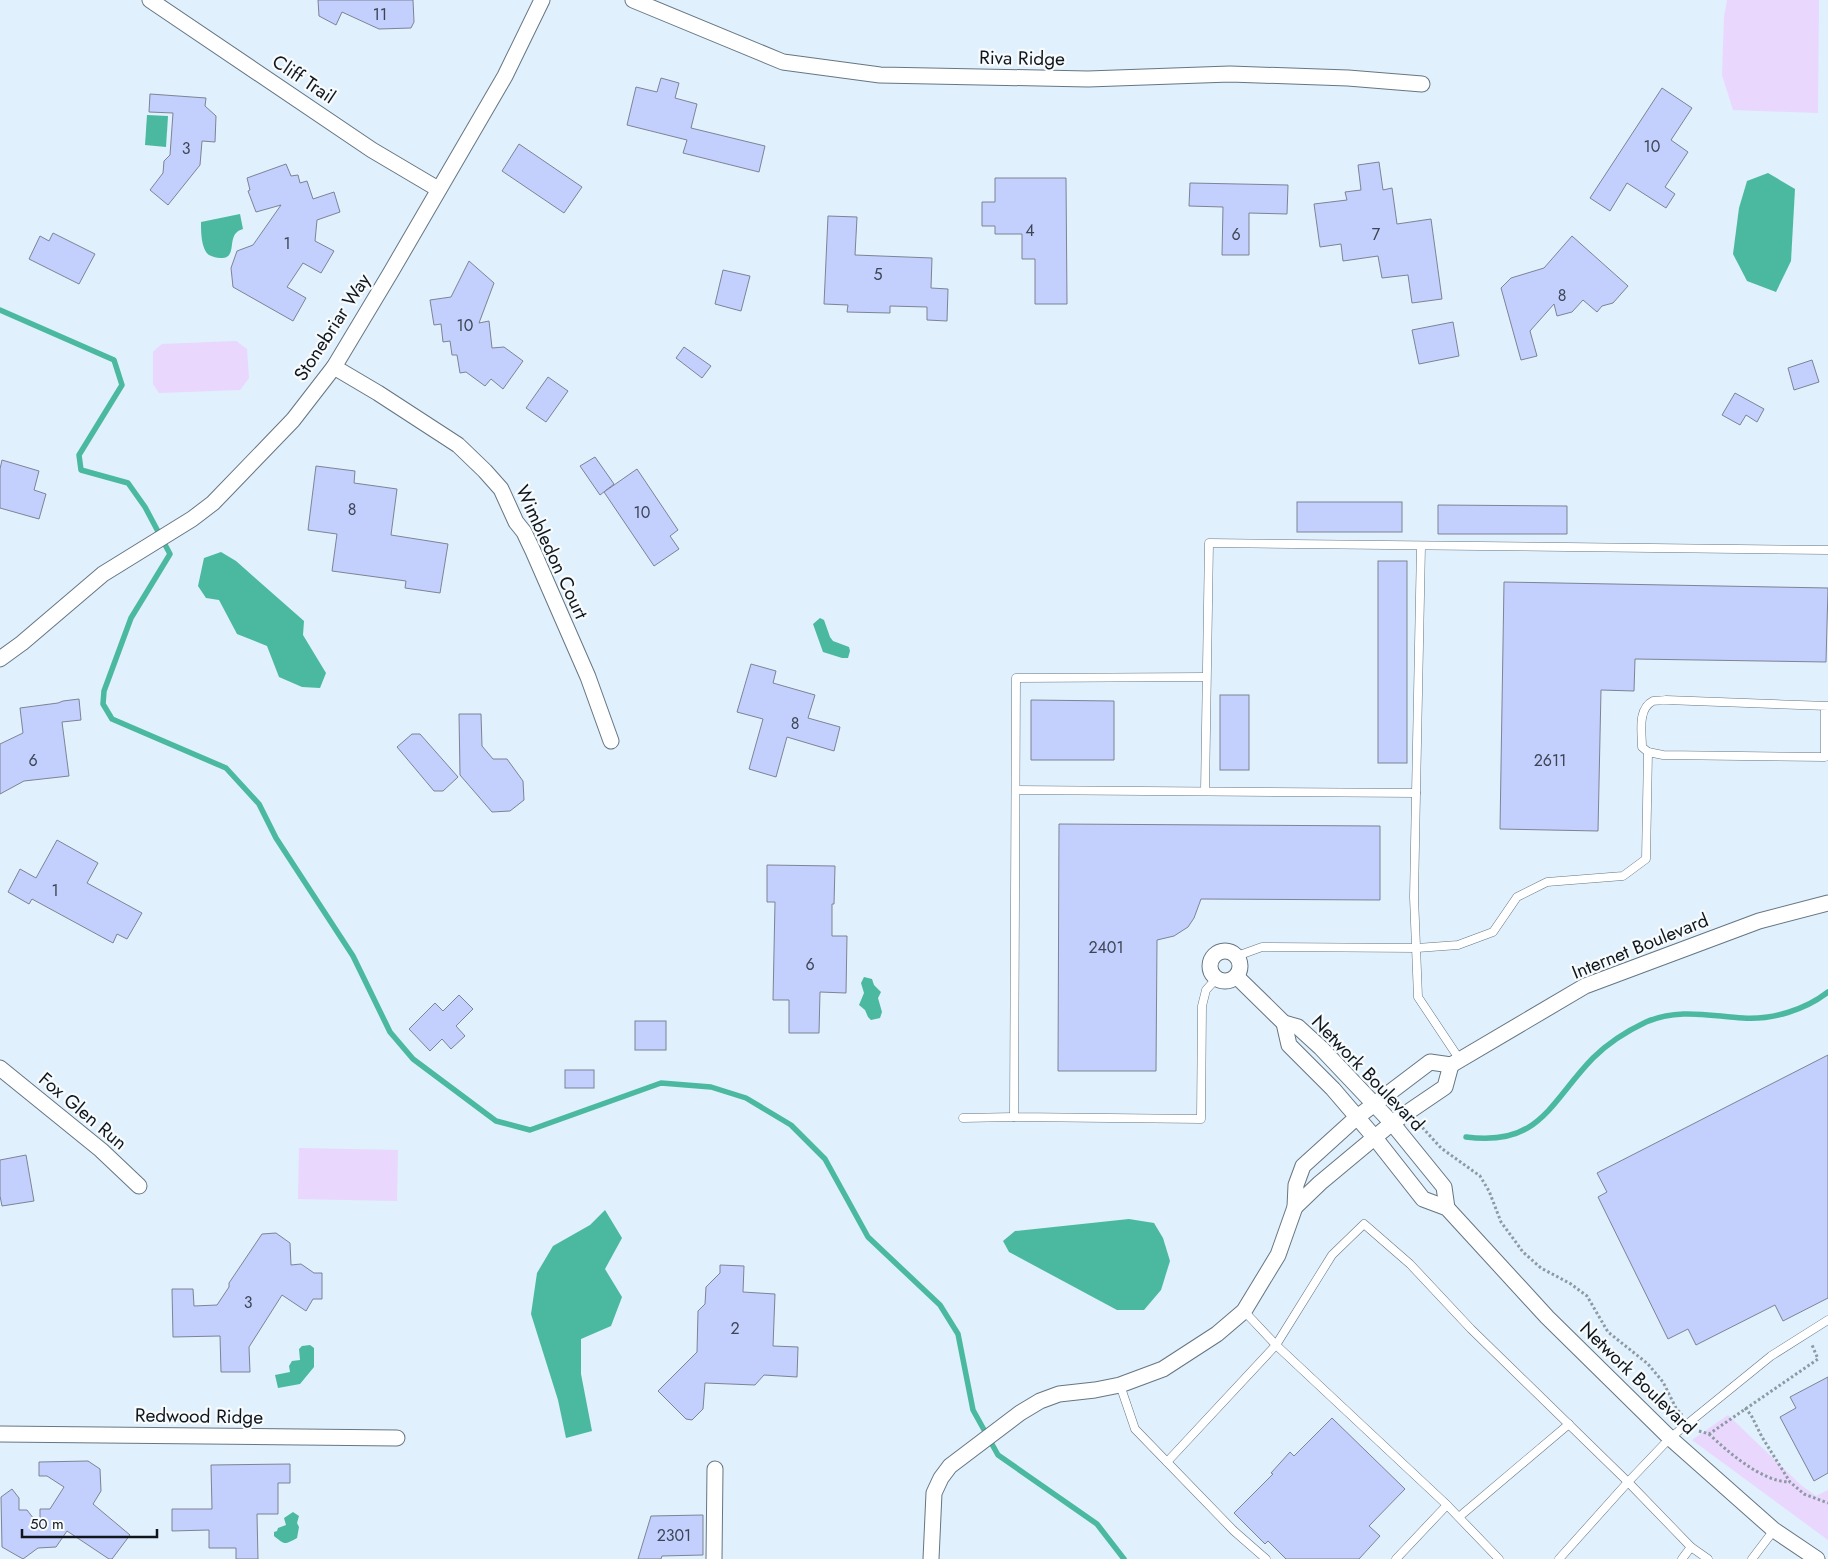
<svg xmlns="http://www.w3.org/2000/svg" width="1828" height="1559" font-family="Jost,sans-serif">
	<rect width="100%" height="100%" fill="#e0f0fc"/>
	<g fill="#e9d7fd">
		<path d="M1727,0h92l-1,113 -85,-3 -11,-35 2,-58z"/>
		<path d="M236,341l11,8 2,29 -9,12 -81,3 -6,-9v-32l9,-8z"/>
		<path d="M299,1148l99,2 -1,51 -99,-2z"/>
		<path d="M1728,1415l74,71 14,10 12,-6v50l-136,-100z"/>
	</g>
	<g fill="#4ab9a0">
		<path d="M147,115l21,1 -2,31 -21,-2z"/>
		<path d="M1768,173l27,16 -4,72 -15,31 -29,-11 -14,-27 6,-46 8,-27z"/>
		<path d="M240,214l3,15c-19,5 -3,30 -23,29 -3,0 -7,-1 -11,-3 -8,-6 -8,-24 -8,-33z"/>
		<path d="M221,552l15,9 68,60 -1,14 23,38 -6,15 -18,-1 -23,-10 -12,-31 -30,-12 -18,-34 -13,-2 -8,-12 6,-28z"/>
		<path d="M820,618l4,2 6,17 3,4 16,6 1,4 -2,7h-6l-19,-6 -10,-28z"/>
		<path d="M864,977l8,2 2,6 7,7 -3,6 4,14 -2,6 -9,2 -3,-3 -3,-7 -6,-5 5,-12 -3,-10z"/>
		<path d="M605,1210l17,28 -17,31 17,28 -11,29 -30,13v35l11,57 -26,7 -8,-38 -27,-86 6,-41 16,-27 37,-21z"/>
		<path d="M1129,1219l25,4 9,15 7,23 -9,29 -17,20h-27l-108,-58 -6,-11 12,-10z"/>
		<path d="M310,1345l4,3v19l-14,17 -22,4 -3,-13 15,-3 -1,-6 3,-5 8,-1 -1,-11 3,-3z"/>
		<path d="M293,1512l6,4 -2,7 2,4 -2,11c-13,7 -12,7 -23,-2v-4l3,-1 1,-3 8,-3 -2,-7z"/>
	</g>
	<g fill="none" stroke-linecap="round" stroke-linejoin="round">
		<g stroke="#4ab9a0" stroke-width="5.5">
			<path d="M0,310l114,50 8,25 -43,70 2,15 47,13 17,24 25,47 -39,64 -27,73 -1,13 9,15 114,49 33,36 17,34 77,118 37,76 23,27 83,62 34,9 131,-47 50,4 35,11 45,27 34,34 43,78 72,68 18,29 15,76 25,45 99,69 27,35"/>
			<path d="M1466,1137c74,10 84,-35 127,-79 14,-14 34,-27 53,-36 33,-14 63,-6 97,-4 29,2 62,-8 85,-26"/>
		</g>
	</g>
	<g fill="#c3cffc" stroke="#7e8396">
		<path d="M318,0h95l1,22 -3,6 -32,1 -37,-17 -6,13 -17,-9z"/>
		<path d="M661,78l18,5 -4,15 22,6 -6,24 74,18 -6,26 -76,-19 4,-13 -60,-15 9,-38 21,5z"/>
		<path d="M1662,88l30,20 -21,32 17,12 -23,35 10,7 -9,14 -39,-25 -17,28 -20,-13z"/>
		<path d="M150,94l56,4 -1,8 11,10 -1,26 -13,-1 -2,24 -32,40 -18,-15 13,-17 1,-12 6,-6 3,-42 -24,-1z"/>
		<path d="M519,144l63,43 -18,26 -62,-42z"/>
		<path d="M1379,162l4,28 9,-2 5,36 34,-5 11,80 -30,4 -4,-28 -26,3 -4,-22 -35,5 -2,-17 -21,3 -6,-43 33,-4 -2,-8 16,-2 -3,-25z"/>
		<path d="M286,164l5,12 7,-1 2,8 7,-2 6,18 21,-7 6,20 -23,8 -2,21 19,10 -13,22 -18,-10 -16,24 19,11 -13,23 -60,-34 -2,-19 6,-17 16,-6 28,-40 -25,7 -8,-21 2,-1 -3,-12z"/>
		<path d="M995,178h71l1,126h-32v-45h-13v-25h-27v-8h-13v-24h13z"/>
		<path d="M1190,183l98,2 -1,29 -38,-1v42h-27l1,-48 -34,-1z"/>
		<path d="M828,216l29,1 -2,38 77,3 -1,30 17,1 -1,32 -20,-1v-13l-37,-1v7l-43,-1 1,-7 -24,-1z"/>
		<path d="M53,233l42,21 -16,30 -50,-25 11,-23 9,5z"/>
		<path d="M1572,236l56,50 -15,17 -11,3 -5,6 -14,-12 -11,12 -15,4 -3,-12 -24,27 7,25 -16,4 -20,-72 10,-10 33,-10z"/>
		<path d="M469,261l25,22 -15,40 10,-2 3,27 12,-1 19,14 -20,28 -12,-10 -6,7 -19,-14 -6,1 -3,-18h-5l-2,-14 -7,1 -2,-18 -7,1 -4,-25 21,-3z"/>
		<path d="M723,270l27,6 -9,35 -26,-7z"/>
		<path d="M1453,322l6,34 -40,8 -7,-34z"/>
		<path d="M684,347l27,19 -9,12 -26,-20z"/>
		<path d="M1812,360l7,22 -25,8 -6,-22z"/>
		<path d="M548,377l20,14 -22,31 -20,-14z"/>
		<path d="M1735,393l29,16 -7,13 -11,-7 -6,10 -18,-10z"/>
		<path d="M595,457l19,27 -14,11 -20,-29z"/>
		<path d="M2,460l37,11 -5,19 12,4 -7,25 -39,-11v-39z"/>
		<path d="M316,466l39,5 -1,12 43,6 -6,46 57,9 -8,49 -35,-5 1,-7 -74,-10 5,-37 -29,-4z"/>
		<path d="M637,469l41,61 -8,6 9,13 -25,17 -50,-74z"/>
		<rect x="1297" y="502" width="105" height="30"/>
		<path d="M1438,505l129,1v28h-129z"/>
		<rect x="1378" y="561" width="29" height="202"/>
		<path d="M1504,582l324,6 -2,74 -191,-3 -1,32 -33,-1 -3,141 -98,-2z"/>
		<path d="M751,664l25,7 -3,12 42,12 -7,23 32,9 -6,24 -47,-14 -11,40 -27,-8 14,-50 -26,-7z"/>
		<rect x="1220" y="695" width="29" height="75"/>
		<path d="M79,699l2,21 -19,2 7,54 -45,5 -24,13v-50l23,-11 -3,-25 38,-5 5,-2z"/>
		<path d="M1031,700l83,1v59h-83z"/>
		<path d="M459,714h22l1,32 11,13h14l16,22 1,19 -14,11 -18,1 -32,-37z"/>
		<path d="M412,734h8l38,43 -15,14h-9l-37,-44z"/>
		<path d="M1059,824l321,2v74l-179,-1 -7,19 -6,9 -14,9 -17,4 -1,131h-98z"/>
		<path d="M57,840l41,23 -11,20 55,30 -15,26 -10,-5 -4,9 -81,-44 -3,5 -21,-12 12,-23 16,9z"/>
		<path d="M767,865l68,1 -1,38h-2v32h15l-1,57 -26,-1 -1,41h-30v-33h-16l2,-98h-8z"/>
		<path d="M459,995l14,14 -17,17 9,10 -14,13 -9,-10 -12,12 -21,-22 26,-26 8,8z"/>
		<rect x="635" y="1021" width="31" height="29"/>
		<path d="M1828,1055v243l-45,23 -8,-16 -79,40 -8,-16 -20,10 -70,-142 9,-5 -10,-19z"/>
		<rect x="565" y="1070" width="29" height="18"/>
		<path d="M26,1155l8,46 -32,5 -2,-10v-36z"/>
		<path d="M276,1233l14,10 1,22 10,-1 13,9h8v26h-9l-7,12 -24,-16 -33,52 1,25h-29l-1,-36 -47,1 -1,-48h21l1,17 23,-1 12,-18v-4l33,-49z"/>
		<path d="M720,1265l24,1 -1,26 32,2 -2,52 25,1 -1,30 -33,-2 -9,10 -50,-2 -2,26 -11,11 -6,-1 -28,-28 39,-39 1,-41 7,-7 1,-17 14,-14z"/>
		<path d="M1828,1377v96l-14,8 -34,-64 16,-9 -6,-11z"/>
		<path d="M1332,1418l73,71 -36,37 11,10 -21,23h-73l-18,-18 -3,3 -31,-31 39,-39 -2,-1 19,-21 4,4z"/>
		<path d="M88,1461l12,8 1,22 -8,13 37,31 -18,24h-3l-42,-28 -11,16 -18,1 -15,11 -21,-12 -1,-50 11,-8 7,9v12h8l13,17v-18h10l14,-22 -17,-11h-8v-14z"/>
		<path d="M290,1464v19h-12v31h-21l1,45h-22v-11h-27v-18l-37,1v-22h40l-1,-44z"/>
		<path d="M703,1515v40l-41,1 -1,3h-23l13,-43z"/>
	</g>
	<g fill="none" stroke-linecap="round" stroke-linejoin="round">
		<g stroke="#657683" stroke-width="9">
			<g id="lane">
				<path d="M1206,677l-190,1 -2,439 187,2 1,-113 4,-16 10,-11"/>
				<path d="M1825,706v51l-162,-2 -15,-3 -6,-5c0,-14 -5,-38 11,-46 3,-1 9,0 13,-1l162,6"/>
				<path d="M1016,790l400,3 -2,104 4,100 42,63"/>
				<path d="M1205,791l4,-248 619,7"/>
				<path d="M1416,793l5,-247"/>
				<path d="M1237,956l25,-9 155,1 41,-3 35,-13 24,-35 30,-15 76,-6 23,-17 2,-107"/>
				<path d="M963,1118l51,-1"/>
				<path d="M1244,1311l32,34 171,160 52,54"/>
				<path d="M1120,1385l15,44 99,102 32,28"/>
				<path d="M1167,1462l109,-117 56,-90 32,-31 46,40 61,65 157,153 63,65 -9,12"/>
				<path d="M1459,1517l110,-93"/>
				<path d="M1691,1547l17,12"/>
				<path d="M1396,1559l51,-54"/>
				<path d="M1559,1559l69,-77 42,-44 101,-82 57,-36"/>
				<path d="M1752,1559l22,-29"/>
			</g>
		</g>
		<g stroke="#657683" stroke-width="17">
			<g id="street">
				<path d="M150,0l222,150 66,39"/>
				<path d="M633,0l150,62 97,13 208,4 142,-5 118,4 74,6"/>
				<path d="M334,367l44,26 80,52 27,26 16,18 15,33 8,10 9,19 55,126 23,64"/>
				<path d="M0,659l22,-16 81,-69 89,-55 21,-16 80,-83 41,-53 57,-95 114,-196 37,-76"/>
				<circle cx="1225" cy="966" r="15"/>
				<path d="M1237,977l47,46 14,4 23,21 71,75 52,64 3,21"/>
				<path d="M1284,1023l5,22 44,44 42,49 48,61 24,9 100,109 123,121 104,92 43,29"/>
				<path d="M0,1068l101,82 38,36"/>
				<path d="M1295,1207l25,-24 72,-60 53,-36 6,-22"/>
				<path d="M0,1434l397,4"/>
				<path d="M714,1559l1,-90"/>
				<path d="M931,1559l3,-66 7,-15 9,-12 70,-53 20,-12 19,-7 36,-4 25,-5 43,-16 54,-35 27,-23 34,-56 17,-48 1,-22 7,-19 53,-48 74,-56 21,3 134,-79 174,-65 69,-18"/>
			</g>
		</g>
		<g stroke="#8e9aa3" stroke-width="3" stroke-dasharray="2.5 2.5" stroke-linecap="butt">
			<path d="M1418,1126h3l20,22 39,28 9,15 12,31 22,30 18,16 30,16 16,12 21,36 40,32 15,18 13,26 6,7"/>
			<path d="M1745,1408l6,7 11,22 28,45 14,12 24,9"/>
			<path d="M1699,1431l10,3 109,-75 -6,-14"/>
			<path d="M1709,1434c19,18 53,48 81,48"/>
		</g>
		<use href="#lane" stroke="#fff" stroke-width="8"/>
		<use href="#street" stroke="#fff" stroke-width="15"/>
	</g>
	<g text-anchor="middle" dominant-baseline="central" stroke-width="4.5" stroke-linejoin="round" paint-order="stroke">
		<g font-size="16" fill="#3d4554">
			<text x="380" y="14">11</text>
			<text x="1652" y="146">10</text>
			<text x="186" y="148">3</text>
			<text x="1030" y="230">4</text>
			<text x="1236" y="234">6</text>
			<text x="1376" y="234">7</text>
			<text x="287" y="243">1</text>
			<text x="878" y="274">5</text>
			<text x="1562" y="295">8</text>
			<text x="465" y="325">10</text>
			<text x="352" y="509">8</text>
			<text x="642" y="512">10</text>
			<text x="795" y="723">8</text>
			<text x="33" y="760">6</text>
			<text x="1550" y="760">2611</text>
			<text x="55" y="890">1</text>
			<text x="1106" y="947">2401</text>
			<text x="810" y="964">6</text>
			<text x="248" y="1302">3</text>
			<text x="735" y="1328">2</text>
			<text x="674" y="1535">2301</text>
		</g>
		<g font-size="19" fill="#10171c" stroke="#f7fbfe">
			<text transform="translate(1022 58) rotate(1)">Riva Ridge</text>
			<text transform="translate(304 79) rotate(34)">Cliff Trail</text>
			<text transform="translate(332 327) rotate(-57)">Stonebriar Way</text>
			<text transform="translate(552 552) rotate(65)">Wimbledon Court</text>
			<text transform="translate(1640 946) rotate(-22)">Internet Boulevard</text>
			<text transform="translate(1368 1073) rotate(46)">Network Boulevard</text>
			<text transform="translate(83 1111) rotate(40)">Fox Glen Run</text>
			<text transform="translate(1638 1378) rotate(44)">Network Boulevard</text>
			<text transform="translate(199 1416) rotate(1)">Redwood Ridge</text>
		</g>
	</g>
	<path d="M22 1529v8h135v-8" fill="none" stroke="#10171c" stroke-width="2.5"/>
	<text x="30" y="1529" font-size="15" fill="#10171c" stroke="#f7fbfe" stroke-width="4" paint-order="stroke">50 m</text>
</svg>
